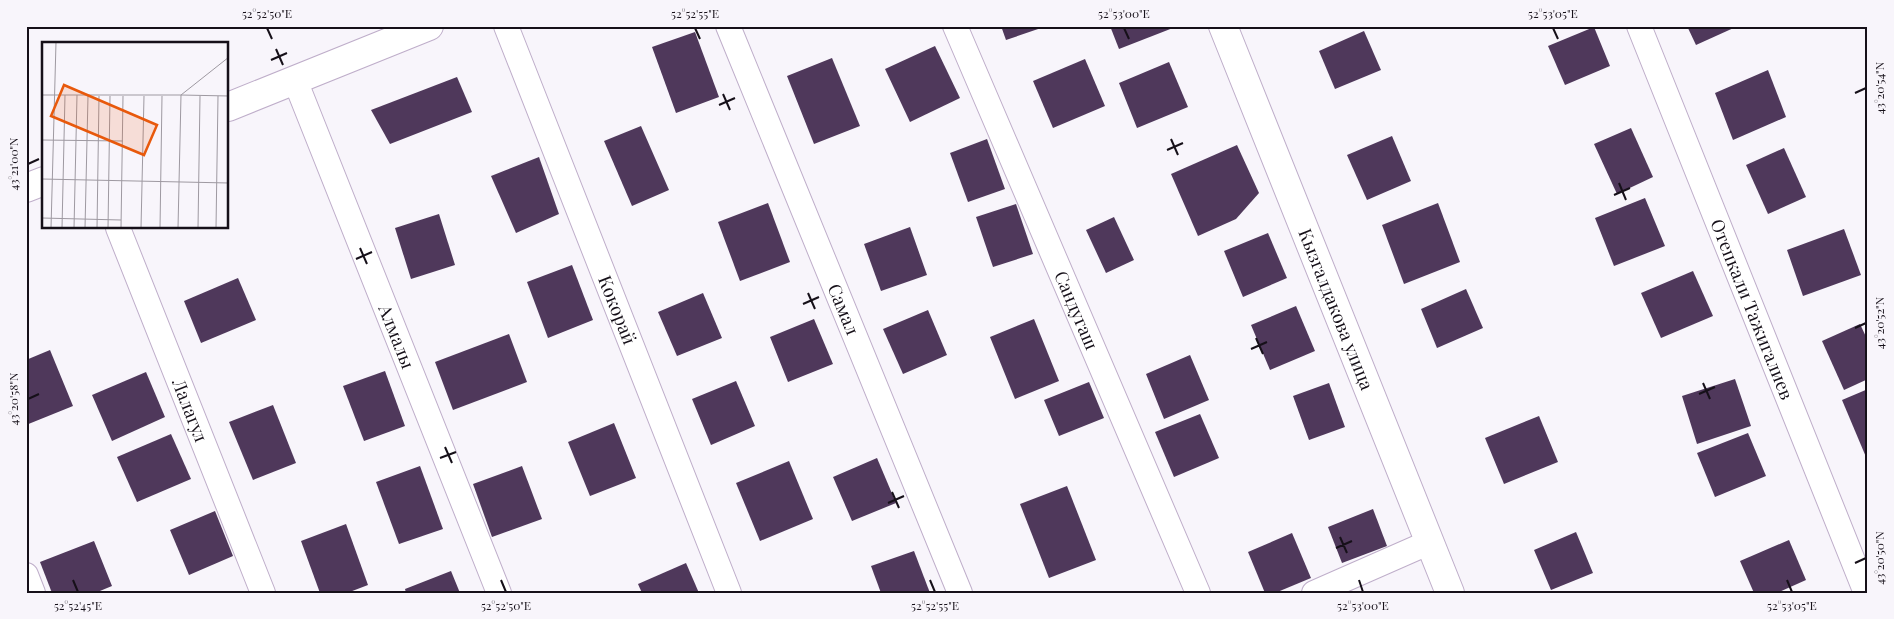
<svg xmlns="http://www.w3.org/2000/svg" width="1894" height="619" font-family="'Playfair Display',serif">
	<rect width="100%" height="100%" fill="#f8f5fb"/>
	<g fill="#4f385b">
		<path d="M1001,26h43v1l-38,13z"/>
		<path d="M1110,26h68l-59,23z"/>
		<path d="M1687,26h51l-42,19z"/>
		<path d="M1594,27l16,39 -45,19 -17,-39z"/>
		<path d="M1364,31l17,39 -46,19 -16,-38z"/>
		<path d="M695,32l24,65 -43,16 -24,-66z"/>
		<path d="M935,46l25,52 -50,24 -25,-53z"/>
		<path d="M832,58l28,68 -46,18 -27,-68z"/>
		<path d="M1085,59l20,47 -52,22 -20,-47z"/>
		<path d="M1169,62l19,45 -51,21 -18,-45z"/>
		<path d="M1768,70l18,47 -53,23 -18,-47z"/>
		<path d="M457,77l15,35 -82,32 -19,-34z"/>
		<path d="M641,126l28,64 -37,16 -28,-65z"/>
		<path d="M1631,128l22,49 -36,17 -23,-50z"/>
		<path d="M1392,136l19,45 -44,19 -20,-45z"/>
		<path d="M987,139l18,50 -37,13 -18,-49z"/>
		<path d="M1237,145l22,48 -23,26 -38,17 -27,-62z"/>
		<path d="M1784,148l22,49 -38,17 -22,-49z"/>
		<path d="M539,157l20,57 -43,19 -25,-57z"/>
		<path d="M1645,198l20,48 -51,20 -19,-48z"/>
		<path d="M768,203l22,59 -50,19 -22,-59z"/>
		<path d="M1438,203l22,59 -56,22 -22,-59z"/>
		<path d="M1016,204l17,50 -40,13 -17,-50z"/>
		<path d="M439,214l16,51 -44,14 -16,-51z"/>
		<path d="M1114,217l20,43 -28,13 -20,-43z"/>
		<path d="M910,227l17,48 -46,16 -17,-47z"/>
		<path d="M1844,229l17,46 -58,21 -16,-46z"/>
		<path d="M1268,233l19,45 -44,19 -19,-46z"/>
		<path d="M572,265l21,55 -45,18 -21,-56z"/>
		<path d="M1693,271l20,45 -52,22 -20,-45z"/>
		<path d="M238,278l18,42 -55,23 -17,-42z"/>
		<path d="M1466,289l17,39 -46,20 -16,-39z"/>
		<path d="M703,293l19,45 -45,18 -19,-44z"/>
		<path d="M1296,306l19,45 -45,19 -19,-45z"/>
		<path d="M928,310l19,45 -44,19 -20,-45z"/>
		<path d="M814,319l19,45 -45,18 -18,-45z"/>
		<path d="M1034,319l25,62 -44,18 -25,-62z"/>
		<path d="M1860,324l8,17v38l-24,11 -22,-49z"/>
		<path d="M509,334l18,48 -74,28 -18,-48z"/>
		<path d="M50,350l23,56 -47,19v-65z"/>
		<path d="M1190,355l19,45 -45,19 -18,-45z"/>
		<path d="M385,371l20,55 -41,15 -21,-55z"/>
		<path d="M146,372l19,45 -53,24 -20,-46z"/>
		<path d="M1735,379l16,47 -54,18 -15,-48z"/>
		<path d="M736,381l19,45 -44,19 -19,-46z"/>
		<path d="M1089,382l15,36 -45,18 -15,-36z"/>
		<path d="M1329,383l16,44 -36,13 -16,-44z"/>
		<path d="M1868,389v67l-2,1 -24,-57z"/>
		<path d="M273,405l23,58 -43,17 -24,-58z"/>
		<path d="M1200,414l19,44 -45,19 -19,-45z"/>
		<path d="M1539,416l19,46 -54,22 -19,-46z"/>
		<path d="M614,423l22,55 -46,18 -22,-54z"/>
		<path d="M1748,433l18,43 -51,21 -18,-44z"/>
		<path d="M171,434l20,45 -54,23 -20,-45z"/>
		<path d="M877,458l19,45 -44,18 -19,-44z"/>
		<path d="M789,461l24,58 -53,22 -24,-58z"/>
		<path d="M420,466l23,63 -44,15 -23,-62z"/>
		<path d="M522,466l20,53 -50,18 -19,-53z"/>
		<path d="M1067,486l29,74 -47,18 -29,-74z"/>
		<path d="M1373,509l14,37 -45,17 -14,-36z"/>
		<path d="M215,511l18,45 -44,19 -19,-45z"/>
		<path d="M346,524l22,61 -21,8h-27l-19,-52z"/>
		<path d="M1576,532l17,41 -42,17 -17,-40z"/>
		<path d="M1292,533l19,45 -36,15h-10l-17,-41z"/>
		<path d="M1789,540l17,40 -29,13h-23l-14,-32z"/>
		<path d="M94,541l18,45 -17,7h-43l-12,-31z"/>
		<path d="M914,551l16,42h-49l-10,-27z"/>
		<path d="M686,563l13,30h-57l-4,-9z"/>
		<path d="M451,571l9,22h-54l-1,-4z"/>
	</g>
	<g fill="none" stroke-linecap="round" stroke-linejoin="round">
		<g stroke="#bfaeca" stroke-width="26">
			<g id="minor">
				<path id="s1" d="M506,26l223,567"/>
				<path id="s2" d="M728,26l232,567"/>
				<path id="s3" d="M955,26l243,567"/>
				<path id="s4" d="M1639,26l227,567"/>
				<path id="s5" d="M295,80l204,513"/>
				<path id="s6" d="M118,228l145,365"/>
				<path d="M26,575l7,18"/>
				<path d="M1314,593l116,-51"/>
			</g>
		</g>
		<g stroke="#bfaeca" stroke-width="30">
			<g id="tertiary">
				<path id="s7" d="M1223,26l227,567"/>
			</g>
		</g>
		<g stroke="#bfaeca" stroke-width="30">
			<g id="secondary">
				<path d="M228,107l201,-81"/>
				<path d="M26,188l18,-7"/>
			</g>
		</g>
		<use href="#minor" stroke="#fff" stroke-width="24"/>
		<use href="#tertiary" stroke="#fff" stroke-width="28"/>
		<use href="#secondary" stroke="#fff" stroke-width="28"/>
	</g>
	<path fill="none" stroke="#161019" stroke-width="2" d="M267,28l5,11M695,28l5,11M1124,28l5,11M1553,28l5,11M276,49l7,16M271,60l16,-7M1855,93l11,-5M723,94l7,16M719,105l16,-7M1171,139l7,16M1167,150l16,-7M28,164l11,-5M1619,183l7,17M1614,195l16,-7M360,248l7,16M356,259l16,-7M808,293l7,16M803,304l16,-7M1855,328l11,-5M1256,338l7,16M1251,349l16,-7M1703,383l7,16M1699,394l16,-7M28,399l11,-5M445,447l7,16M440,458l16,-6M892,492l7,16M888,503l16,-7M1340,537l7,16M1336,548l16,-7M1855,563l11,-5M73,580l5,12M501,580l5,12M930,580l5,12M1359,580l4,12M1787,580l5,12"/>
	<g text-anchor="middle" dominant-baseline="central" stroke-width="5" stroke-linejoin="round" paint-order="stroke">
		<g font-size="18" fill="#161019" stroke="#f8f5fb">
			<text stroke="none"><textPath href="#s7" startOffset="305">Кызгалдакова улица</textPath></text>
			<text stroke="none"><textPath href="#s1" startOffset="305">Кокорай</textPath></text>
			<text stroke="none"><textPath href="#s2" startOffset="306">Самал</textPath></text>
			<text stroke="none"><textPath href="#s3" startOffset="309">Сандугаш</textPath></text>
			<text stroke="none"><textPath href="#s4" startOffset="305">Отепкали Тажигалиев</textPath></text>
			<text stroke="none"><textPath href="#s5" startOffset="276">Алмалы</textPath></text>
			<text stroke="none"><textPath href="#s6" startOffset="196">Лалагул</textPath></text>
		</g>
	</g>
	<g transform="translate(42 42)">
		<rect width="186" height="186" fill="#f8f5fb"/>
		<path fill="none" stroke="#9e99a1" stroke-width="1" d="M0,53h139l48,-38M0,98l81,1M0,137l187,4M0,176l79,2M9,186l5,-186M20,186l3,-133M32,186l3,-133M43,186l3,-132M55,186l2,-132M66,186l2,-132M79,186l2,-132M99,186l3,-132M118,186l2,-132M136,186l3,-133 48,1M156,186l2,-132M174,186l2,-132"/>
		<path fill="#e8590c" fill-opacity="0.15" stroke="#e8590c" stroke-width="2.5" d="M22,43l93,40 -13,30 -93,-39z"/>
		<rect width="186" height="186" fill="none" stroke="#161019" stroke-width="2.5"/>
	</g>
	<rect width="1894" height="619" fill="none" stroke="#f8f5fb" stroke-width="55"/>
	<rect x="28" y="28" width="1838" height="564" fill="none" stroke="#161019" stroke-width="2"/>
	<g font-size="12" text-anchor="middle" fill="#161019">
		<text x="267" y="18">52°52'50"E</text>
		<text x="695" y="18">52°52'55"E</text>
		<text x="1124" y="18">52°53'00"E</text>
		<text x="1553" y="18">52°53'05"E</text>
		<text transform="translate(1880 88) rotate(-90)" y="4">43°20'54"N</text>
		<text transform="translate(14 164) rotate(-90)" y="4">43°21'00"N</text>
		<text transform="translate(1880 323) rotate(-90)" y="4">43°20'52"N</text>
		<text transform="translate(14 399) rotate(-90)" y="4">43°20'58"N</text>
		<text transform="translate(1880 558) rotate(-90)" y="4">43°20'50"N</text>
		<text x="78" y="610">52°52'45"E</text>
		<text x="506" y="610">52°52'50"E</text>
		<text x="935" y="610">52°52'55"E</text>
		<text x="1363" y="610">52°53'00"E</text>
		<text x="1792" y="610">52°53'05"E</text>
	</g>
</svg>
